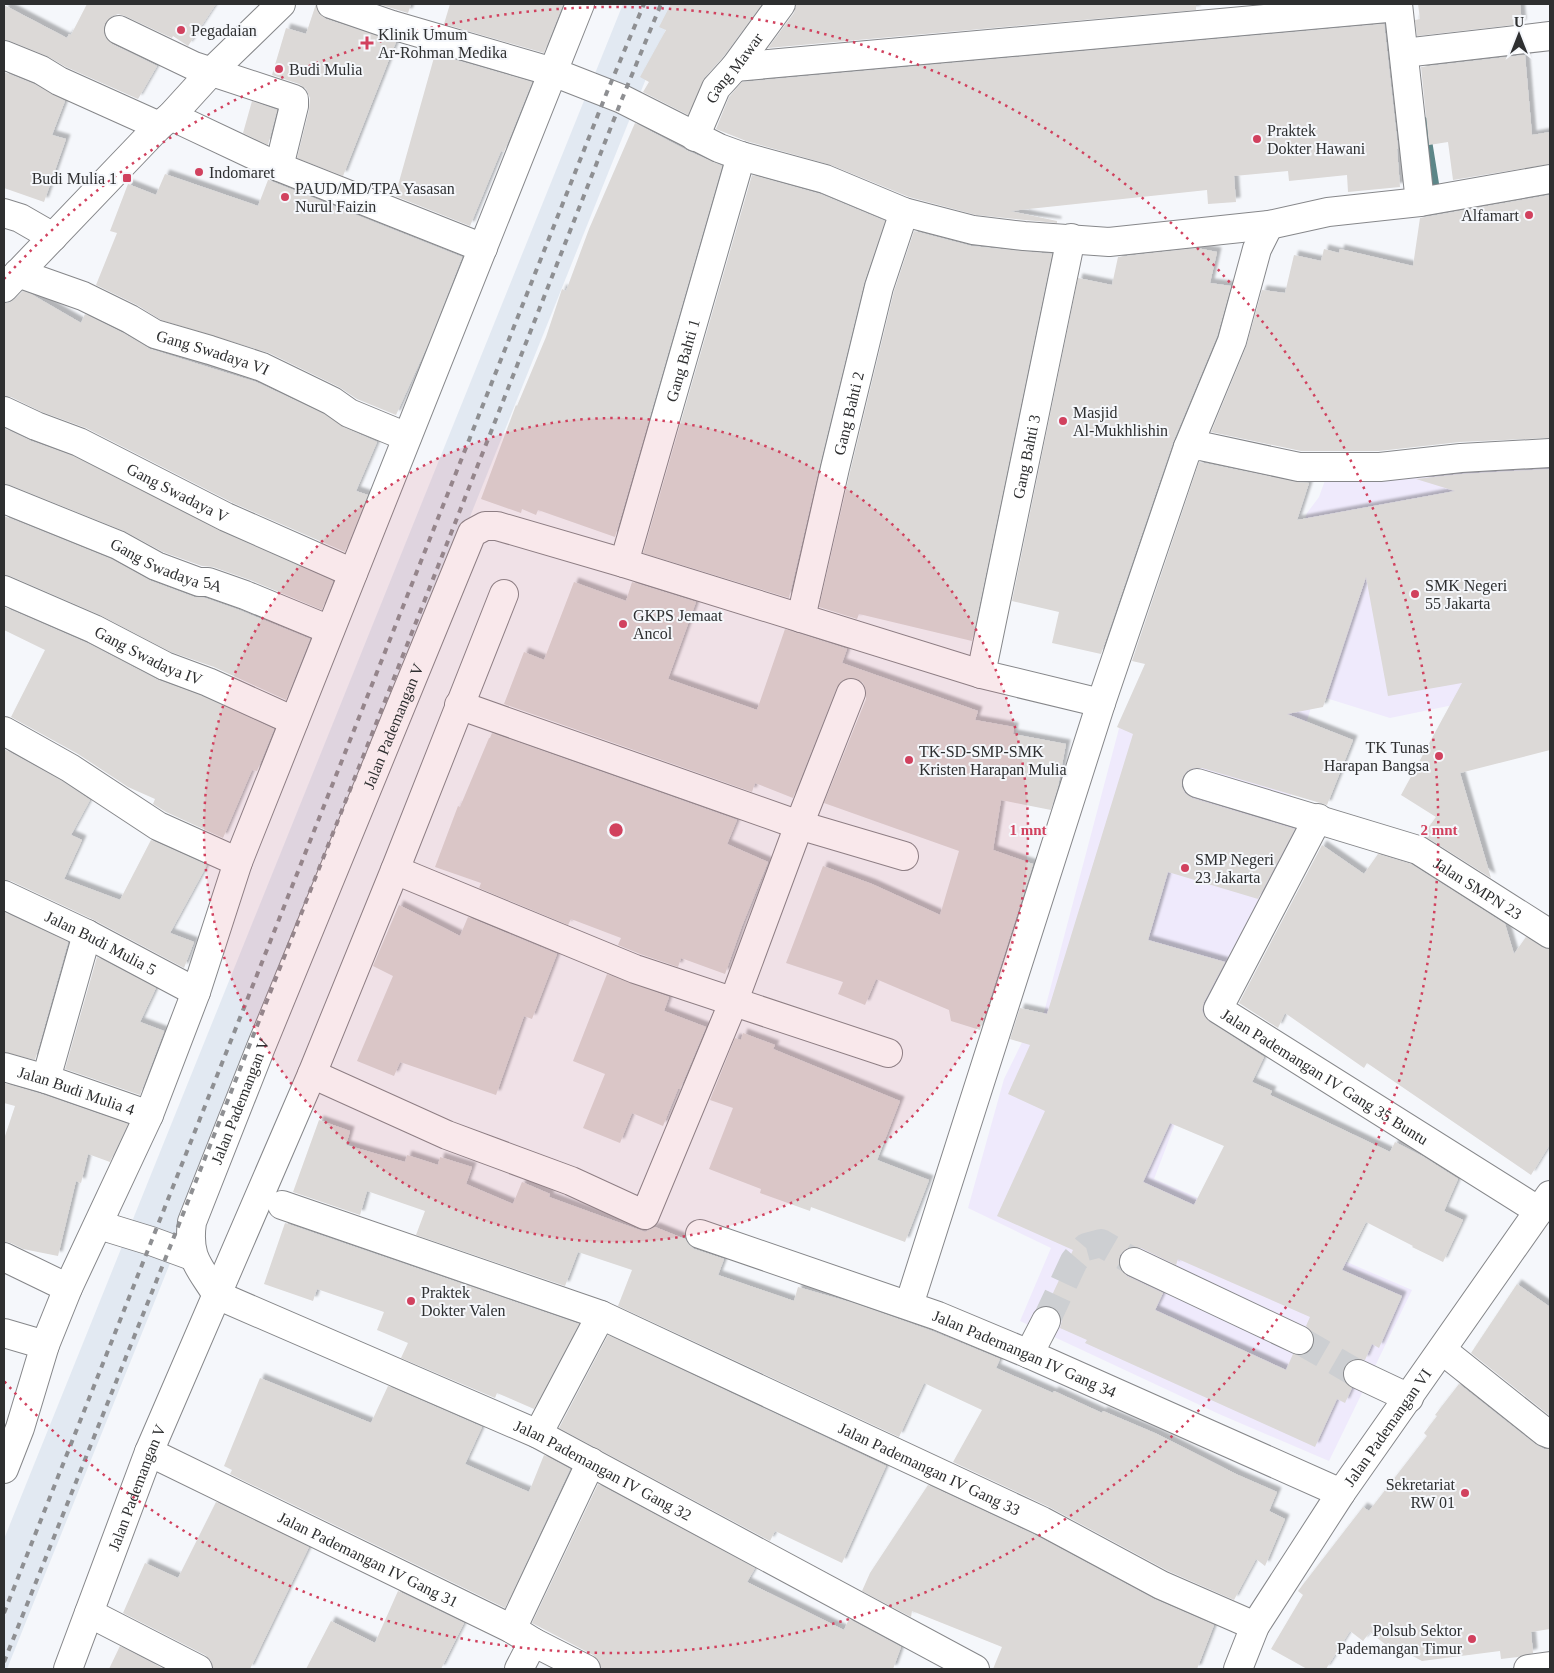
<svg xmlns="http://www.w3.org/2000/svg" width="1554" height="1673" font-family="Georgia,serif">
	<defs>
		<filter id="shadow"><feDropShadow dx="4.5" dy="-4.5" stdDeviation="1" flood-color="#0004"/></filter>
	</defs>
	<rect width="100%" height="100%" fill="#f5f7fb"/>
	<path fill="#e2e9f2" d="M623,4h53l-669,1665h-3v-130z"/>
	<g fill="#efeafc">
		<path d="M1550,461v224l-160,33 -138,-43 55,-162 12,-16 8,-22z"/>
		<path d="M1252,677l62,20 -25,85 5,33 5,16 -82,180 -13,47 -162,-38 79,-299z"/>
		<path d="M1033,1020l150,83 -29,76 258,111 -83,171 -110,-47 -199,-93 31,-73 -83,-40 36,-129z"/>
	</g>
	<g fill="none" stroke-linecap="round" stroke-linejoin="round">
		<path stroke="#5c8688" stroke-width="10" d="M1424,122l11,68 -1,9"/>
	</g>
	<g fill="#dcd9d7" fill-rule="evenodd" filter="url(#shadow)">
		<path d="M87,4h129l-28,42 -15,-10 -1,2 -47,-22 -7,-2 -7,3 -6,6 -1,9 2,6 6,6 45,22 -19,33 -72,-32 -19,-11 -37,-15 -6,-1v-35l63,33 2,-4 2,1z"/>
		<path d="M316,4l3,10 7,5 70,23 -53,134 -46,-18 12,-48 1,-12 -4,-9 -7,-5 -27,-9 14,-47 20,6z"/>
		<path d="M378,4h33l-3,9z"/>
		<path d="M450,4h113l-19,49 -100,-29z"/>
		<path d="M671,4h91l-39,53 -19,21 -16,37 -45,-23 6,-10 -9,-5 26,-47 -7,-3z"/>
		<path d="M796,4h400v6l-428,38 26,-35z"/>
		<path d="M1418,4h102l2,20 -105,12 -2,-16 5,-1z"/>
		<path d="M1384,24l14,125h-1l3,38 -52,5 -1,-17 -58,6 -1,-10 -54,5 2,26 -28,2 -1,-14 -197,21 47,10v2l-32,-3 -49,-5 -67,-18 -78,-32 -85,-24 -30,-12 13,-32 13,-15z"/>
		<path d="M435,54l97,28 -28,70 -3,-1 -31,75 -75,-30z"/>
		<path d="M1525,55l7,80 18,-3v32l-97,16 -5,-38 -19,3 -8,-78z"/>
		<path d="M4,72l30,12 31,17 -13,34 14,4 -22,63 -40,-14z"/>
		<path d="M252,101l25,9 -9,35 -25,-12z"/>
		<path d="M635,123l53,28 34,15 -107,371 -77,-27 -2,5 -14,-6 -1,4 -40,-14 35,-94 1,1 29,-69 16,-48 4,2 23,-62z"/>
		<path d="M235,163l38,19 189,75 -33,85 -33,73 -39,-16 -18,-12 -70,-34 -108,-33 -24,-15 -41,-20 21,-52 -7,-2 18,-47 28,11 9,-21 93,32 10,-26z"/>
		<path d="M752,175l68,19 65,27 -21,62 -44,181 -31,134 -146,-45z"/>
		<path d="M1550,195v243l-90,4 -81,9h-78l-90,-19 35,-85 16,-57 23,3 9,-38 27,6 3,-12 15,4 1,-4 73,17 7,-48z"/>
		<path d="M914,231l57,15 81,8 -80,387 -113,-27 -2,5 -38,-12 31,-135 44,-181z"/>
		<path d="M1197,248l20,4 -7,31 21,3 -14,50 -44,106 -72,212 -49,-11 7,-31 -47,-11 66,-323 34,7 6,-28z"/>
		<path d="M23,291l8,3 50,29 4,-9 38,19 27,16 106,33 68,32 19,13 34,15 -21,49 12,4 -23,57 -112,-49 -147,-75 -44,-16 -31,-15 -7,-1v-93h5l6,-4z"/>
		<path d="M4,428l27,13 42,15 147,75 113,50 -11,29 -72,-30 -37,-13 -11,-1 -39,-14 -39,-21 -114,-46 -6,-1z"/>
		<path d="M1199,462l97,20 13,1 -12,37 158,-29 -39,-12 46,-5 88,-5v281l-90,23 31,105 -68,-43 13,-18 -35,-22 61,-112 -74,13 -22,-119 -43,130 -36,7 66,26 -26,65 -125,-37h-8l-7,3 -5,8v8l3,6 7,5 103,31 -37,70 -90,-27 -20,68 77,22 -21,40 -2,8 3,7 5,5 54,35 -12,25 20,9 -2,4 120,57 5,-10 27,14 36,23 -14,32 19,9 -20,42 -31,-15 1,-1 -47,-24 -24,48 60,26 -23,52 -7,-4 -7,16 -9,-1 -6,2 -6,6 -1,9 3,7 6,5 -7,15 -8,-4 -22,48 -230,-104 2,-3 -27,-12 2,-8 -3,-7 -5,-6 -7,-1 26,-56 -76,-34 48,-105 -37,-17 22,-49 -20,-6 10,-31 27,6 86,-280 -16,-7 28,-63 -13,-3zM1170,1123l54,23 -30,59 -51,-23zM1132,1247l9,1 35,17 2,-6 132,58 -4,9 6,6 2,6 -1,9 -6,6 -6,2 -8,-1 -7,16 -131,-60 8,-17 -36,-17 -6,-6 -2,-6 1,-9 6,-6z"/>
		<path d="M4,516l107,43 40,22 43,16 11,1 34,12 71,29 -24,61 -72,-33 -43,-15 -71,-37 -90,-39 -6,-1z"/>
		<path d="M574,582l52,19 6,-19 64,20 -28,77 89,31 28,-81 62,20 -5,14 136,48 -3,9 39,7 -1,7 53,10 -8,42 -7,24 -50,-10 -8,50 40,14 -53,166 -29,-9 -2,-11 -73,-31 -11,26 -27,-11 5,-12 -57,-19 37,-97 49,18 68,31 19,-64 -135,-48 42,-104v-9l-3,-7 -6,-4 -8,-1 -7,3 -5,6 -44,111 -38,-15 -3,9 -248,-88 20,-52 20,8z"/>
		<path d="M4,607l83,36 71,37 44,16 72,33 -17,42 -5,-1 -29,68 -57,-26 -13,-8 2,-5 -27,-12 -50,-33 -67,-37 34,-67 -41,-20z"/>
		<path d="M492,733l245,87 -10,24 41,18 -26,64 -17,48 -44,-16 -3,9 -38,-13 -22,-9 3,-7 -50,-19 -3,6 -89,-37 2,-5 -46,-16 23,-61 2,1 29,-69h1z"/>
		<path d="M4,749l58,32 28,19 -19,35 11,5 -18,39 56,21 31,-60 56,25 -37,68 24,9 -10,26 -90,-48 -83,-39 -7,-1z"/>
		<path d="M1322,845l42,29 14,-20 33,10 94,60 9,30 12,-17 16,10 8,2v195l-19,31 -164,-112 -3,5 -79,-55 -7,15 -39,-25z"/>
		<path d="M399,905l61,31 8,-19 89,37 -25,65 -8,-3 -28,79 -96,-33 -6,14 -37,-15 36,-85 -20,-10z"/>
		<path d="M4,912l64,30 -33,118 -31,-8z"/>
		<path d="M97,957l59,31 -16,34 24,9 -24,64 -75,-26z"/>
		<path d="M607,974l62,23 -5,14 42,16 -26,62h-2l-15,37 -31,-13 -12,30 -37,-15 22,-54 -32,-13z"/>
		<path d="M743,1033l32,12 -2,4 127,52 -23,59 52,20 -24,62 -94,-35 -1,4 -50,-18 1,-4 -52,-20 24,-61 -23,-8 25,-62 6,2z"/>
		<path d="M4,1083l37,11 87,30 -18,38 -22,-8 -7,29 -5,-2 -18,75 -35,-7 -12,-6 -7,-1v-103l11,-33 -11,-3z"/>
		<path d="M319,1120l31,11 -4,14 59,17 2,-7 31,10 2,-8 32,10 -6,17 47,20 9,-22 28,12 -1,3 96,35 10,-5 30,12 4,6 5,4 30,10 -6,16 76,26 4,-14 55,16 79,28 68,28 -4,9 57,25 1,-2 48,22 1,-2 54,23 81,41 39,17 -8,19 16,8 -20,47 -9,-7 -22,41 -66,-29 -119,-64 -96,-45 29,-52 -58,-27 -25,54 -281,-131 14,-36 -54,-18 -13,34 -149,-51 9,-24 -58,-20 -7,24 -67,-23z"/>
		<path d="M285,1223l294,101 -45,85 -37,-16 -2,5 -94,-40 7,-15 -31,-13 7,-18 -67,-23 -4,12 -49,-17z"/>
		<path d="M1517,1284l33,23v109l-79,-63z"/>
		<path d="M608,1335l278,131 -44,97 -67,-32 -5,10 -211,-113z"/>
		<path d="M260,1378l111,45 17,-37 94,41 -17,37 64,28 15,-37 26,14 -65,139 -275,-134 2,-4 -8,-4z"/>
		<path d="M1459,1384l76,60 9,5h6v180l-19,3 2,21 -15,4 -17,2 -1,-8 -78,10 -34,-18 -2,2 -16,-13 -7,9 -13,-10 -24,38h-19l-36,-20 32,-54 -5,-4 65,-84 6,4 58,-75 -3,-3 13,-17 -2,-1z"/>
		<path d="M598,1484l157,84 -8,14 97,48 5,-11 52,28 -8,22h-292l-2,-8 -6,-6 -61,-32z"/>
		<path d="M928,1485l107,50 119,64 60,26 -17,44h-204l9,-22 -90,-36 -1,6 -49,-26 8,-18z"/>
		<path d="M216,1502l93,45 -59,122h-37l-2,-8 -6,-6 -82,-42 22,-50 33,15z"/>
		<path d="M398,1591l66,32 -23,46h-135l25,-48 44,22z"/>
		<path d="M120,1646l44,23h-55z"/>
	</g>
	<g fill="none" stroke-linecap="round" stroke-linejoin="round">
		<g stroke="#cdcfd2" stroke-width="28" stroke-dasharray="28 14" stroke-linecap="butt">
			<path d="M1046,1321l28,-60 12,-14 15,-4 33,19"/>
			<path d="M1299,1340l59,34"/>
		</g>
		<g stroke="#86878a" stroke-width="30">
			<g id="minor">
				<path d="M331,4l61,21 161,47 69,27 97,49 22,8 84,23 79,33 69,18 51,6 85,6 160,-17 59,-13 92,-10 130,-23"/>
				<path d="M1398,4l22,198"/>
				<path d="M119,30l75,36 100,33v7l-15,61"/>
				<path d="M1404,53l146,-17"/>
				<path d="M4,55l37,15 18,11 100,45"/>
				<path d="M735,67l663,-60"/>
				<path d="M171,116l108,51 204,81"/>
				<path id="s1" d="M695,137l21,-49 19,-21 46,-63"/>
				<path d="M4,213l16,5 33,19"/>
				<path id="s2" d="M18,273l65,23 47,23 25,15 55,16 52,17 70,34 17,12 58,24"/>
				<path d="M4,288l155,-162 12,-10 41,-45 69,-67"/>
				<path id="s3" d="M4,411l32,15 43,16 147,75 127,56"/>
				<path d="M1188,447l13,-1 98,21h81l81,-9 89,-5"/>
				<path id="s4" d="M4,499l114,46 38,21 43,16h9l37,13 85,35"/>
				<path id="s5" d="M624,563l117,-407"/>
				<path id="s6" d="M4,590l90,39 71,37 43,16 86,39"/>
				<path id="s7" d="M801,618l34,-150 44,-181 25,-75"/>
				<path id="s8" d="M981,674c31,-145 59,-291 90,-436"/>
				<path d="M459,705l340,120 105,31"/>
				<path d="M4,731l66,37 88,58 80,36"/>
				<path id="s9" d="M1197,783l221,67 132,84"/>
				<path id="s10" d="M1318,818l-100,191 321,202"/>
				<path d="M395,870l240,99 253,84"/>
				<path id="s11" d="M4,895l83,39 109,58"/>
				<path id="s12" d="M4,1067l42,12 103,36"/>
				<path d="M312,1074l135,61 124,46 74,34 88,-212 66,-178 52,-132"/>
				<path d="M46,1079l41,-145"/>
				<path id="s13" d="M282,1205l319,110 441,206 119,64 94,41"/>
				<path d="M99,1225l52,16 41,15"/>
				<path id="s14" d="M700,1234l238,82 91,38 312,139"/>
				<path d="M4,1257l64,31"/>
				<path d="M1134,1262l165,78"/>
				<path id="s15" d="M217,1295c-18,-29 -30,-37 -25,-73l69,-175 211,-514 13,-7h12l127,37 357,111 120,29"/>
				<path id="s16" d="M217,1295l321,139 437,235"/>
				<path d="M909,1305l192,-602 87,-256 44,-106 25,-92 12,-24"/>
				<path d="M4,1333l41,12"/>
				<path d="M1442,1350l103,82 5,2"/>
				<path d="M1029,1354l17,-33"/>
				<path d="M1358,1374l51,24"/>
				<path d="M538,1434l63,-119"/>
				<path id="s17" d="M149,1452l363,177 21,13 53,27"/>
				<path d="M4,1469l16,-41 25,-83 23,-57 81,-173 47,-123 42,-130 342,-858"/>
				<path d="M89,1613l109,56"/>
				<path d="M512,1629l79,-167"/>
				<path id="s18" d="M68,1669l81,-217 163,-378 83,-204 109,-276"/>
				<path d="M519,1669l14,-27"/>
				<path id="s19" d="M1238,1669l17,-43 86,-133 209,-298"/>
				<path d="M1528,1669l22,-3"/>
			</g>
		</g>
		<use href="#minor" stroke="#fff" stroke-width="28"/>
		<g stroke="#8e8f92" stroke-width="4" stroke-dasharray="6 6" stroke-linecap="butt">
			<path d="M4,1613l603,-1521 37,-88"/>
			<path d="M4,1662l166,-415 452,-1148 39,-95"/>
		</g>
	</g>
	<circle cx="616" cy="830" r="412" fill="#d1415e" fill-opacity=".12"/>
	<g fill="none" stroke="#d1415e" stroke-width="2.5" stroke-dasharray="2.5 5">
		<circle cx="616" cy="830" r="412"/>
		<path d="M4 279A823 823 0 1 1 4 1381"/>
	</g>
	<g fill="#d1415e" stroke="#f5f7fb" stroke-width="2">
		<circle cx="181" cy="30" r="5"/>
		<path d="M364.5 35.5h5v5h5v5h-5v5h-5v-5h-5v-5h5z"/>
		<circle cx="279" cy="69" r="5"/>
		<circle cx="1257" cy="139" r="5"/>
		<circle cx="199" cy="172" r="5"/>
		<rect x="122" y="173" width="10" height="10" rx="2.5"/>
		<circle cx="285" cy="197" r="5"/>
		<circle cx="1529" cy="215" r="5"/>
		<circle cx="1063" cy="421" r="5"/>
		<circle cx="1415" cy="594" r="5"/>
		<circle cx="623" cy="624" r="5"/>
		<circle cx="1439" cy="756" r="5"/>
		<circle cx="909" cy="760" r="5"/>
		<circle cx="1185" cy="868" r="5"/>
		<circle cx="411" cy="1301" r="5"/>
		<circle cx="1465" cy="1493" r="5"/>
		<circle cx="1472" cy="1639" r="5"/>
	</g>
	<g text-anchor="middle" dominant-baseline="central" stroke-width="4" stroke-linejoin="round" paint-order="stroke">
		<g font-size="16" fill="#2e2f30" stroke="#f5f7fb" text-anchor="start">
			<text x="191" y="30">Pegadaian</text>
			<text x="378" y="34">Klinik Umum<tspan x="378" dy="18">Ar-Rohman Medika</tspan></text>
			<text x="289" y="69">Budi Mulia</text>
			<text x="1267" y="130">Praktek<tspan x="1267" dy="18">Dokter Hawani</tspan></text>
			<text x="209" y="172">Indomaret</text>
			<text x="117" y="178" text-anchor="end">Budi Mulia 1</text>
			<text x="295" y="188">PAUD/MD/TPA Yasasan<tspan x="295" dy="18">Nurul Faizin</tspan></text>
			<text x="1519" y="215" text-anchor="end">Alfamart</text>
			<text x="1073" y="412">Masjid<tspan x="1073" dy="18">Al-Mukhlishin</tspan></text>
			<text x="1425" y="585">SMK Negeri<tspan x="1425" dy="18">55 Jakarta</tspan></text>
			<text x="633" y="615">GKPS Jemaat<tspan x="633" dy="18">Ancol</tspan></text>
			<text x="1429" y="747" text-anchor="end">TK Tunas<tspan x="1429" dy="18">Harapan Bangsa</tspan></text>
			<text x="919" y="751">TK-SD-SMP-SMK<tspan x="919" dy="18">Kristen Harapan Mulia</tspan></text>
			<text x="1195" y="859">SMP Negeri<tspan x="1195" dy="18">23 Jakarta</tspan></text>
			<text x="421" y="1292">Praktek<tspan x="421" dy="18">Dokter Valen</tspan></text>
			<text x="1455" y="1484" text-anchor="end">Sekretariat<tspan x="1455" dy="18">RW 01</tspan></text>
			<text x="1462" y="1630" text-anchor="end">Polsub Sektor<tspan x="1462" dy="18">Pademangan Timur</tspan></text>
		</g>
		<g font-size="16" fill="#2e2f30" stroke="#f5f7fb">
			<text stroke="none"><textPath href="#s1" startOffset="80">Gang Mawar</textPath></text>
			<text stroke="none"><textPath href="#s2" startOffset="211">Gang Swadaya VI</textPath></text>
			<text stroke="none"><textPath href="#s5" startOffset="211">Gang Bahti 1</textPath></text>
			<text stroke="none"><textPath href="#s7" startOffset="210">Gang Bahti 2</textPath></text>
			<text stroke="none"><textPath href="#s8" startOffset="222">Gang Bahti 3</textPath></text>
			<text stroke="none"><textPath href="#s3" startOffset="192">Gang Swadaya V</textPath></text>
			<text stroke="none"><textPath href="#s4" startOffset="176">Gang Swadaya 5A</textPath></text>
			<text stroke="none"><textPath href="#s6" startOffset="159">Gang Swadaya IV</textPath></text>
			<text stroke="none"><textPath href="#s15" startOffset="615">Jalan Pademangan V</textPath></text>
			<text stroke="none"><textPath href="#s9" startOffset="302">Jalan SMPN 23</textPath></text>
			<text stroke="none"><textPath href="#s11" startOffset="108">Jalan Budi Mulia 5</textPath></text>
			<text stroke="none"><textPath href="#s10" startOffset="342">Jalan Pademangan IV Gang 35 Buntu</textPath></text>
			<text stroke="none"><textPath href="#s12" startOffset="76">Jalan Budi Mulia 4</textPath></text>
			<text stroke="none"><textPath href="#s15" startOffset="210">Jalan Pademangan V</textPath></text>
			<text stroke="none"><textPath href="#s14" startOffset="346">Jalan Pademangan IV Gang 34</textPath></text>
			<text stroke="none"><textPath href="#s19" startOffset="285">Jalan Pademangan VI</textPath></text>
			<text stroke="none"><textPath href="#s13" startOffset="700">Jalan Pademangan IV Gang 33</textPath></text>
			<text stroke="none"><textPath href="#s16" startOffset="424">Jalan Pademangan IV Gang 32</textPath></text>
			<text stroke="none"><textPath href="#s18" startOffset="194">Jalan Pademangan V</textPath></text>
			<text stroke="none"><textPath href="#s17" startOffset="244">Jalan Pademangan IV Gang 31</textPath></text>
		</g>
	</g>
	<circle cx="616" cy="830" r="8" fill="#d1415e" stroke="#f5f7fb" stroke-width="2.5"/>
	<g font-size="15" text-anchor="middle" font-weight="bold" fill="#d1415e" stroke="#f5f7fb" stroke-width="4" stroke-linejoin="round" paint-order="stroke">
		<text x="1028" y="835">1 mnt</text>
		<text x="1439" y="835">2 mnt</text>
	</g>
	<rect width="1554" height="1673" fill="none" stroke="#2e2f30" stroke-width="10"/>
	<g transform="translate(1519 35)" stroke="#f5f7fb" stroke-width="4" paint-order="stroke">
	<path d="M0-4L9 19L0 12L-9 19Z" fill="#2e2f30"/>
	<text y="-8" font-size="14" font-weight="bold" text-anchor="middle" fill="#2e2f30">U</text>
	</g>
</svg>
